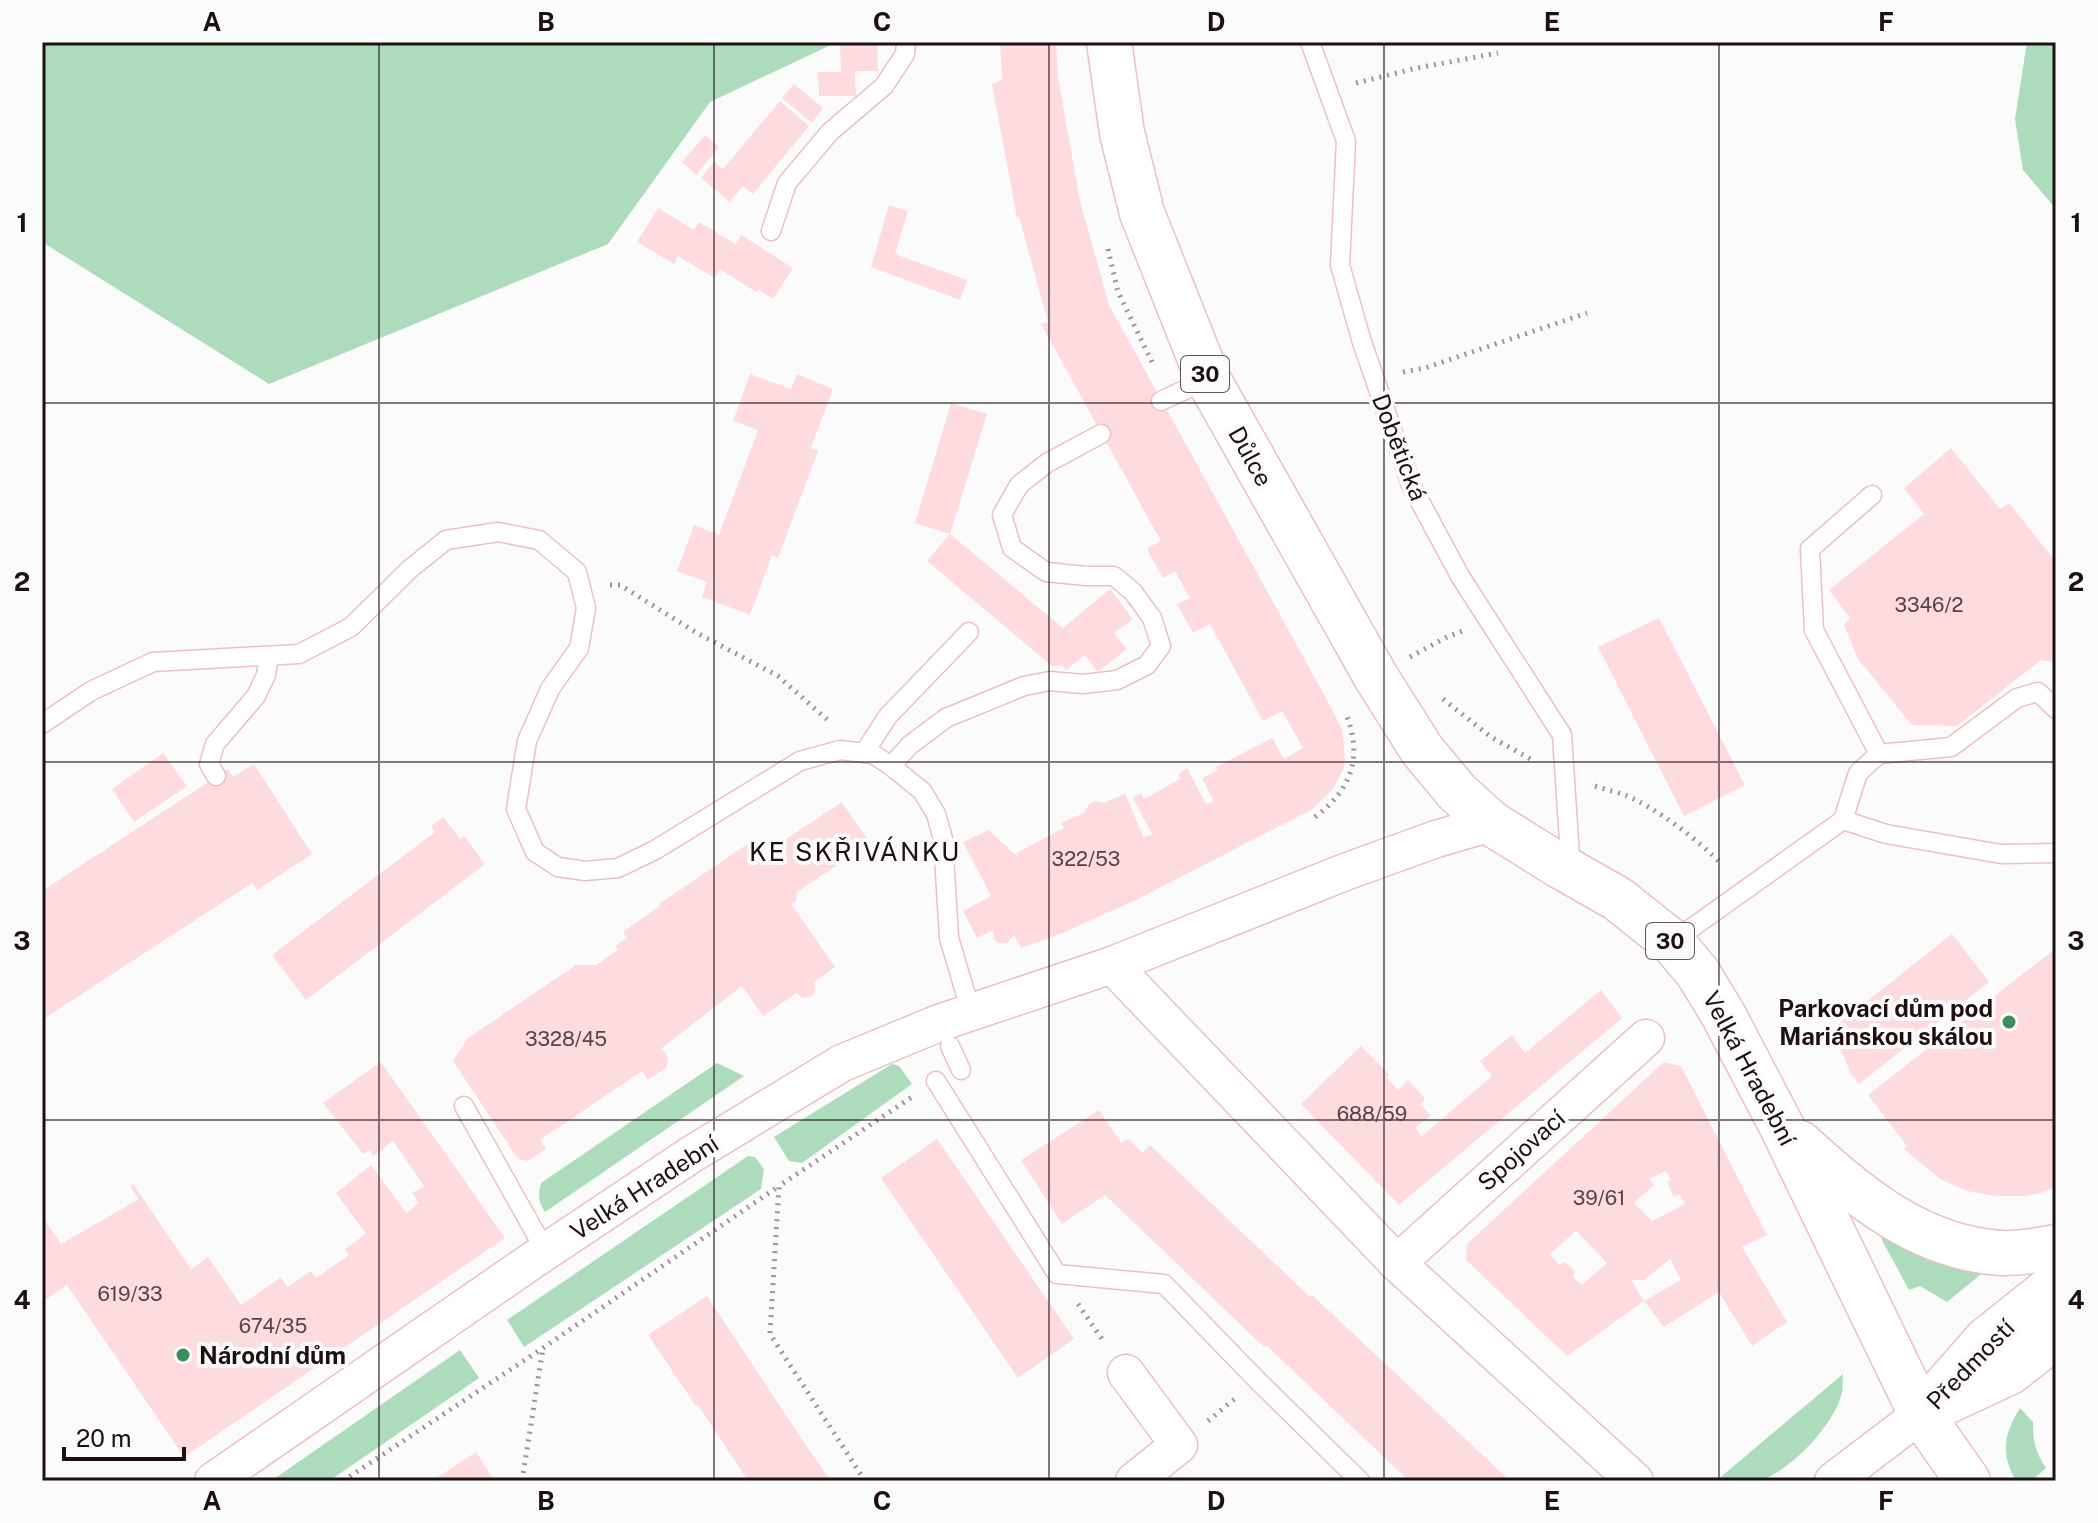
<svg xmlns="http://www.w3.org/2000/svg" width="2098" height="1523" font-family="'Public Sans',sans-serif">
	<rect width="100%" height="100%" fill="#fbfbfb"/>
	<g fill="#acdcbc">
		<path d="M42,42h791v2l-123,58 -102,142 -339,140 -227,-142z"/>
		<path d="M2027,42h29v167l-33,-39 -8,-51z"/>
		<path d="M717,1063l27,13 -199,136c-7,-10 -7,-18 -4,-29z"/>
		<path d="M892,1064l7,2 13,18 -110,79 -13,-2 -15,-24z"/>
		<path d="M748,1156l7,1 9,12 -3,20 -237,158 -17,-27z"/>
		<path d="M1881,1235l105,35 -39,32 -27,-16 -11,4 -27,-50z"/>
		<path d="M460,1350l19,28 -150,103h-58z"/>
		<path d="M1843,1374c-1,6 0,13 -1,18 -6,31 -52,80 -82,88 -13,4 -30,1 -44,1z"/>
		<path d="M2020,1408l13,14c0,18 2,30 13,46l-15,13h-15c-16,-28 -12,-47 4,-73z"/>
	</g>
	<g fill="#fedbdf" fill-rule="evenodd">
		<path d="M840,42h37l1,29h-23l1,25h-37l-1,-24h23z"/>
		<path d="M1000,42h56l2,36 22,123 29,104 217,393 16,31 3,28 -1,11 -11,21 -22,21 -175,90 -76,34 -39,14 -7,-13 -7,8h-9l-4,-4 -1,-9 -16,8 -14,-27 28,-15 -28,-54 26,-12 31,29 -4,-6 48,-25 -3,-5 23,-10 5,-9 7,-3 8,2 21,-9 19,44 8,-4 -19,-36 8,-5 3,6 36,-20 -2,-5 9,-6 19,36 8,-3 -12,-23 16,-8 -2,-3 56,-29 12,21 19,-11 -21,-37 -19,10 -53,-97 -17,9 -16,-29 13,-6 -15,-27 -12,7 -15,-27 1,-4 12,-6 -120,-217 7,-2 -29,-105 -2,1 -25,-134 10,-4z"/>
		<path d="M794,84l29,24 -11,15 -30,-25z"/>
		<path d="M780,101l29,25 -56,68 -10,-8 -13,16 -29,-24 13,-16 9,7z"/>
		<path d="M705,135l14,12 -23,28 -14,-13z"/>
		<path d="M889,205l19,6 -13,43 72,26 -7,20 -89,-33z"/>
		<path d="M658,208l36,22 5,-8 37,22 5,-9 52,33 -20,31 -15,-10 -2,3 -36,-23 -5,9 -37,-22 -4,8 -37,-22z"/>
		<path d="M750,374l41,15 6,-15 36,15 -22,59 7,3 -40,107 -6,-3 -22,60 -48,-18 5,-15 -30,-11 17,-46 25,10 39,-105 -25,-9z"/>
		<path d="M951,403l36,11 -37,120 -35,-11z"/>
		<path d="M1951,448l49,61 9,-6 47,59v104l-4,-4 -11,-2 -84,66 -45,-1 -54,-66 -14,-34 6,-7 -21,-28 95,-76 -20,-26z"/>
		<path d="M950,534l113,94 47,-39 23,30 -19,14 13,16 -29,23 -13,-17 -19,15 -4,-5 -10,1 -125,-105z"/>
		<path d="M1659,618l86,167 -61,31 -86,-169z"/>
		<path d="M163,753l24,33 -53,36 -22,-33z"/>
		<path d="M254,764l58,90 -55,36 -5,-7 -210,137v-129l186,-122 5,8z"/>
		<path d="M842,802l28,41 -73,49 -1,9 -5,3 44,63 -21,15 1,7 -3,7 -9,2 -6,-5 -34,23 -21,-30 -80,62 6,10 -2,10 -18,12 -6,-9 -102,69 6,9 -18,12 -10,-2 -65,-98 15,-23 108,-73h20l22,-15 -3,-4 12,-8 -4,-6 37,-26 -1,-2 90,-61 10,14z"/>
		<path d="M443,817l17,22 4,-3 21,28 -179,136 -34,-45 163,-123 -4,-6z"/>
		<path d="M1952,934l37,48 -130,102 -8,-10 -19,-45z"/>
		<path d="M2056,948v239l-15,6 -15,3h-30l-29,-5 -27,-12 -36,-30 3,-3 -39,-51z"/>
		<path d="M1601,990l21,28 -223,187 -98,-101 60,-58 28,28 -3,3 12,13 10,-10 17,18 -5,7 11,10 -16,13 7,8 70,-60 -12,-15 32,-26 13,18z"/>
		<path d="M381,1062l124,176 -321,219 -117,-172 -25,17v-86l19,28 78,-45 -9,-13 3,-2 58,85 17,-12 33,48 40,-28 6,10 24,-16 5,7 33,-23 -4,-6 21,-15 -30,-41 35,-28 35,48 13,-10 -7,-10 12,-7 -31,-45 -20,15 -3,-6 -7,4 -40,-51z"/>
		<path d="M1664,1062l17,4 86,169 -25,12 45,75 -35,24 -33,-54 -55,35 -20,-26 37,-21 -11,-21 -26,21h-13l13,21 -77,55 -101,-96 1,-16zM1666,1171l5,9 -4,1 7,16 6,-3 5,10 -33,17 -18,-18 20,-18 -5,-6zM1576,1231l31,32 -25,22 -9,-8 2,-6 -10,-9 -5,3 -10,-11z"/>
		<path d="M1099,1110l22,33 8,-4 13,14 8,-8 160,152 2,-2 198,186h-101l-143,-136 -2,2 -159,-152 -43,29 -41,-64z"/>
		<path d="M937,1139l137,200 -56,39 -137,-200z"/>
		<path d="M707,1296l98,148 26,37h-83l-50,-76 -2,1 -48,-71z"/>
		<path d="M476,1452l19,29h-63z"/>
	</g>
	<g fill="none" stroke-linecap="round" stroke-linejoin="round">
		<g stroke="#ebc0c5" stroke-width="21">
			<g id="lane">
				<path d="M1310,42l36,99 -6,124 21,74 50,146 49,91 102,159 9,136"/>
				<path d="M771,231l16,-48 43,-51 54,-46 21,-32 1,-12"/>
				<path d="M1161,401l47,-22"/>
				<path d="M1872,495l-62,54 4,81 65,124"/>
				<path d="M42,724l49,-33 62,-29 146,-8 52,-27 59,-58 36,-29 52,-8 41,8 38,32 9,36 -7,40 -29,41 -23,52 -11,68 19,43 23,15 27,4 33,-3 37,-18 145,-89 40,-11 33,4 18,12 31,25 14,23 7,25 6,99 22,74"/>
				<path d="M864,753l24,-37 81,-84"/>
				<path d="M891,766l19,-21 36,-27 78,-32 26,-5 33,3 34,-4 30,-15 14,-19 -9,-28 -19,-26 -19,-16h-28l-40,-4 -34,-24 -10,-33 17,-30 28,-22 54,-29"/>
				<path d="M216,776l-7,-12 6,-20 41,-48 10,-21 3,-19"/>
				<path d="M1843,820l43,14 115,20 55,-1"/>
				<path d="M1672,942l171,-122 15,-47 21,-19 72,-7 66,-49 21,-6 18,17"/>
				<path d="M950,1046l11,24"/>
				<path d="M936,1081l121,193 107,10 93,96 103,101"/>
				<path d="M464,1106l82,146"/>
			</g>
		</g>
		<g stroke="#ebc0c5" stroke-width="39">
			<g id="street">
				<path d="M1112,965l285,298 238,218"/>
				<path d="M1397,1263l249,-225"/>
				<path d="M1126,1373l53,72 -45,36"/>
				<path d="M213,1481l320,-221 159,-106 150,-91 97,-40 173,-58 233,-93 91,-33 55,-16"/>
				<path d="M1833,1481l88,-67"/>
			</g>
		</g>
		<g stroke="#ebc0c5" stroke-width="47">
			<path id="secondary" d="M1921,1414l47,67"/>
		</g>
		<g stroke="#ebc0c5" stroke-width="47">
			<g id="primary">
				<path d="M1109,42l13,91 20,80 66,166 168,298 46,73 35,42 34,31 69,43 58,33 54,43 26,31 26,43 57,109 140,289"/>
				<path d="M1800,1143c57,53 120,105 201,110 18,1 38,-3 55,-6"/>
				<path d="M1935,1407l75,-35 46,-36"/>
				<path d="M1921,1414l65,-74 70,-56"/>
			</g>
		</g>
		<g stroke="#9b9596" stroke-width="5" stroke-dasharray="2 6" stroke-linecap="butt">
			<path d="M1356,83l61,-15 81,-15"/>
			<path d="M1108,249l10,43 34,70"/>
			<path d="M1403,372l22,-4 162,-55"/>
			<path d="M610,585h10l77,48 81,43 52,46"/>
			<path d="M1410,657l37,-20 15,-6"/>
			<path d="M1443,699l48,38 43,24"/>
			<path d="M1595,786c10,3 20,6 30,9 30,12 75,46 97,70"/>
			<path d="M1315,817c37,-28 48,-60 31,-103"/>
			<path d="M1078,1304l26,38"/>
			<path d="M1208,1421l29,-24"/>
			<path d="M343,1481l200,-133 236,-162"/>
			<path d="M522,1481l21,-133"/>
			<path d="M865,1481l-95,-147 9,-148 133,-89"/>
		</g>
		<use href="#lane" stroke="#fff" stroke-width="18"/>
		<use href="#street" stroke="#fff" stroke-width="36"/>
		<use href="#secondary" stroke="#fff" stroke-width="44"/>
		<use href="#primary" stroke="#fff" stroke-width="44"/>
	</g>
	<path fill="none" stroke="#1e1012" stroke-width="2" stroke-opacity="0.55" d="M379,42v1439M714,42v1439M1049,42v1439M1384,42v1439M1719,42v1439M42,403h2014M42,762h2014M42,1120h2014"/>
	<g fill="#3c8c5d" stroke="#fbfbfb" stroke-width="3">
		<circle cx="2009" cy="1022" r="8"/>
		<circle cx="183" cy="1355" r="8"/>
	</g>
	<g text-anchor="middle" dominant-baseline="central" stroke-width="8" stroke-linejoin="round" paint-order="stroke">
		<g font-size="20" fill="#564345">
			<text x="1929" y="605">3346/2</text>
			<text x="1086" y="859">322/53</text>
			<text x="566" y="1039">3328/45</text>
			<text x="1372" y="1114">688/59</text>
			<text x="1599" y="1198">39/61</text>
			<text x="130" y="1294">619/33</text>
			<text x="273" y="1326">674/35</text>
		</g>
		<g fill="#fbfbfb" stroke="#605658" stroke-width="2">
			<rect x="1181" y="356" width="48" height="36" rx="6"/>
			<rect x="1646" y="923" width="48" height="36" rx="6"/>
		</g>
		<g font-size="22" font-weight="bold" fill="#1e1012">
			<text x="1205" y="374">30</text>
			<text x="1670" y="941">30</text>
		</g>
		<g font-size="24" fill="#1e1012" stroke="#fbfbfb">
			<text transform="translate(1400 447) rotate(69)">Dobětická</text>
			<text transform="translate(1251 456) rotate(61)">Důlce</text>
			<text transform="translate(1750 1068) rotate(62)">Velká Hradební</text>
			<text transform="translate(1521 1150) rotate(-42)">Spojovací</text>
			<text transform="translate(644 1187) rotate(-33)">Velká Hradební</text>
			<text transform="translate(1970 1364) rotate(-46)">Předmostí</text>
		</g>
		<g font-size="24" font-weight="bold" fill="#1e1012" stroke="#fbfbfb" text-anchor="end">
			<text x="1993" y="1008">Parkovací dům pod<tspan x="1993" dy="28">Mariánskou skálou</tspan></text>
			<text x="199" y="1355" text-anchor="start">Národní dům</text>
		</g>
		<g font-size="26" letter-spacing="2" fill="#1e1012" stroke="#fbfbfb">
			<text x="855" y="851">KE SKŘIVÁNKU</text>
		</g>
	</g>
	<rect width="2098" height="1523" fill="none" stroke="#fbfbfb" stroke-width="88"/>
	<path d="M64 1447v12h120v-12" fill="none" stroke="#1e1012" stroke-width="4"/>
	<text x="76" y="1447" font-size="24" fill="#1e1012" stroke="#fbfbfb" stroke-width="6" paint-order="stroke">20 m</text>
	<rect x="44" y="44" width="2010" height="1435" fill="none" stroke="#1e1012" stroke-width="3"/>
	<g font-size="26" text-anchor="middle" font-weight="bold" fill="#1e1012">
		<text x="212" y="31">A</text>
		<text x="546" y="31">B</text>
		<text x="882" y="31">C</text>
		<text x="1216" y="31">D</text>
		<text x="1552" y="31">E</text>
		<text x="1886" y="31">F</text>
		<text x="22" y="232">1</text>
		<text x="2076" y="232">1</text>
		<text x="22" y="591">2</text>
		<text x="2076" y="591">2</text>
		<text x="22" y="950">3</text>
		<text x="2076" y="950">3</text>
		<text x="22" y="1309">4</text>
		<text x="2076" y="1309">4</text>
		<text x="212" y="1510">A</text>
		<text x="546" y="1510">B</text>
		<text x="882" y="1510">C</text>
		<text x="1216" y="1510">D</text>
		<text x="1552" y="1510">E</text>
		<text x="1886" y="1510">F</text>
	</g>
</svg>
